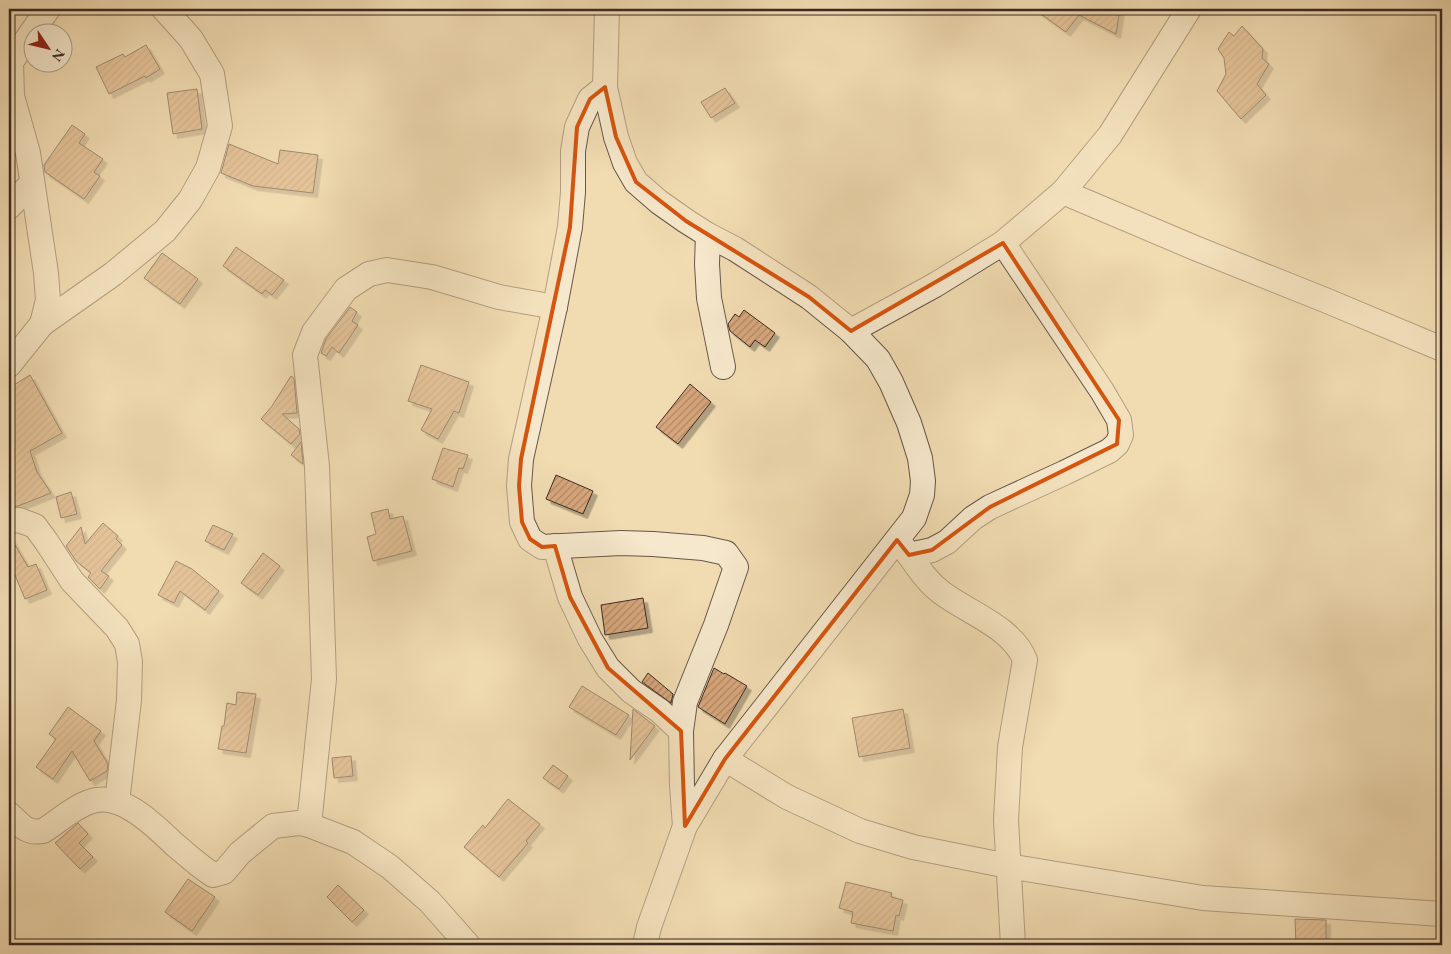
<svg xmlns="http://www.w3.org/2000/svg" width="1451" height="954" font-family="'EB Garamond',serif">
	<defs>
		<pattern id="building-hatch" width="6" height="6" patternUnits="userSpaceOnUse" patternTransform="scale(1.25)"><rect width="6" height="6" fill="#d7a67b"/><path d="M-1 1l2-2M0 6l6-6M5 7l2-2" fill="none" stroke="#b08765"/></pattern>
		<filter id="shadow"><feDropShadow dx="4.5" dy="4.5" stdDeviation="0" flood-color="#0004"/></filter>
	</defs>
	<rect width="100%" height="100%" fill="#f1dbb1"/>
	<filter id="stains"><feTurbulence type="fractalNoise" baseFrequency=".004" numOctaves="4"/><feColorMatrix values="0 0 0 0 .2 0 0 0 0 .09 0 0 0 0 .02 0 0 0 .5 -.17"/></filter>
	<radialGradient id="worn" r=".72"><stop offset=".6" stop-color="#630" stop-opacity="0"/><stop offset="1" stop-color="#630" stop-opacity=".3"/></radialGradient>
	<g fill="url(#building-hatch)" stroke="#3b2a24" filter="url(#shadow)">
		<path d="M1034,9h86l-4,25 -37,-19 -13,17z"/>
		<path d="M1242,26l21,23 -1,9 7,6 -12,20 9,11 -25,24 -24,-28 9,-17 -2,-16 -6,-9 11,-17 5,4z"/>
		<path d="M146,45l14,24 -14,9 -1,-2 -36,18 -13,-27 27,-13 2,3z"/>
		<path d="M725,88l10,15 -24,15 -10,-16z"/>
		<path d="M197,89l5,40 -29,5 -6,-41z"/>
		<path d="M72,125l13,9 -6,9 24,16 -9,13 6,4 -16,23 -39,-27 -1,-7z"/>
		<path d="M229,144l49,20 2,-14 38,5 -5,38 -60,-7 -32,-13z"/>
		<path d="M236,247l48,33 -12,15 -7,-5 -3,4 -39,-28z"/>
		<path d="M162,253l36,26 -18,25 -36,-26z"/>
		<path d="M350,307l7,5 -5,9 6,4 -19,28 -7,-6 -6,9 -5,-3 5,-14z"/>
		<path d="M744,310l31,23 -10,14 -10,-7 -5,7 -20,-16 -2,-7 7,-10 4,3z"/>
		<path d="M421,365l48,17 -10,31 -5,-2 -16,28 -17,-9 11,-21 -24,-8z"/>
		<path d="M30,375l32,58 -32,18 7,21 14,21 -33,13 -9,1v-119z"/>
		<path d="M291,376l3,2 3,35 -15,1 17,15 1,5 -9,10 -30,-25 11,-13z"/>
		<path d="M690,384l21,18 -33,42 -22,-17z"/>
		<path d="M301,442l2,22 -12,-9z"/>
		<path d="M443,448l25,7 -5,14 -4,-1 -6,19 -21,-8z"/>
		<path d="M556,475l37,16 -10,23 -37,-15z"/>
		<path d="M71,492l6,22 -16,4 -5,-21z"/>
		<path d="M388,509l2,10 13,-3 9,35 -39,10 -6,-24 9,-3 -5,-21z"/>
		<path d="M103,523l15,13 -2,3 6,6 -21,26 8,5 -9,13 -12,-12 3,-4 -15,-12 -10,-15 15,-19 4,17z"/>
		<path d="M213,525l20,9 -9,16 -19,-9z"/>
		<path d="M9,535l19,32 8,-3 11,26 -22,9 -16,-38z"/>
		<path d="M263,553l17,13 -22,29 -17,-12z"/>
		<path d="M176,561l16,8 27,22 -14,19 -25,-19 -6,12 -16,-8z"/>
		<path d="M643,598l5,30 -43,7 -4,-30z"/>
		<path d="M714,668l10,6 1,-1 22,13 -22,38 -27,-17z"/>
		<path d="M648,673l25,21 -2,9 -29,-21z"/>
		<path d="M582,686l47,29 -13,20 -47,-28z"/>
		<path d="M237,692l19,2 -10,59 -28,-4 4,-23h2l3,-23 9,2z"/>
		<path d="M68,707l33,24 -7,10 14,23 -1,7 -17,10 -18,-30 -19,28 -17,-12 20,-28 -7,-5z"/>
		<path d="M633,709l22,17 -25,34z"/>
		<path d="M903,709l7,39 -51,9 -7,-39z"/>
		<path d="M351,756l2,20 -19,2 -2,-20z"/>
		<path d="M553,765l15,11 -9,13 -16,-11z"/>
		<path d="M508,799l32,25 -14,17 2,2 -29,34 -35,-30 19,-22 2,3z"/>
		<path d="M78,823l10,11 -9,9 14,14 -13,12 -25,-26z"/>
		<path d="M188,879l27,18 -23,34 -27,-19z"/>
		<path d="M846,882l46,11 -1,4 12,3 -4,16 -3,-1 -3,16 -42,-8 2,-11 -14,-4z"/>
		<path d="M338,885l26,25 -12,12 -25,-25z"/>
		<path d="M1295,919l31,1v25h-30z"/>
	</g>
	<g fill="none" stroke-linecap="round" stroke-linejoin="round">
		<g stroke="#685647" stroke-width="26">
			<g id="minor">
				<path d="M607,9l-2,78 11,50 9,26 11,19 23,20 27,19 22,14 27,14 74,48 42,34 27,28 13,23 18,41 11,35 3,23 -1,14 -8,23 -189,241 -40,67 -36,101 -4,18"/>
				<path d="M605,87l-15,12 -13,28 -4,24v41l-3,35 -15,80 -34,152 -2,27 3,36 8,17 12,8 79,-4 32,1 50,4 23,5 10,14 -20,58 -31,77 -4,29 1,55 3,40"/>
				<path d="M1063,192l132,56 130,52 117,49"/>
				<path d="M9,207l23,-24"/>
				<path d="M708,235l-1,29 2,34 14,69"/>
				<path d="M42,324l71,-50 52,-43 25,-31 18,-32 12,-42 -8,-52 -21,-35 -27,-30"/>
				<path d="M851,331l84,-46 68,-42 60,-51 47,-57 79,-126"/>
				<path d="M9,365l33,-41 6,-24 -2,-27 -18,-120 -16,-57 -1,-34 37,-53"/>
				<path d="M9,521l10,-1 16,6 11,15 26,40 45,47 10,16 3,18 -1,38 -12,102"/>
				<path d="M900,543c14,17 24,37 42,50 27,20 71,35 83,67l-15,87 -4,73 7,125"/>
				<path d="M555,546l15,51 20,42 18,29 23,23 29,20 21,20"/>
				<path d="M909,555l23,-5 15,-8 26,-24 17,-11 74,-34 45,-22 8,-7 4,-9 -2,-15 -17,-29 -99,-148"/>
				<path d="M725,759l62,38 73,34 53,16 95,19 195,32 239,16"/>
				<path d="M9,814c12,11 17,20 34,17 15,-9 29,-23 46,-29 31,-12 65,23 85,42 13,11 25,22 39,31l11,-3 16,-19 33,-27 26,-3 10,2 44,17 37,25 40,35 38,43"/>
				<path d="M309,825l15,-146 -7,-213 -12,-111 9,-23 32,-43 23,-15 18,-4 45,7 67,20 56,10"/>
			</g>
		</g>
		<use href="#minor" stroke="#f6e8cc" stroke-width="24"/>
	</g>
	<path d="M0 0H1451V954H0ZM605,87l11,50 20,45 50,39 123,76 42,34 152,-88 116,177 -2,24 -127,63 -58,43 -23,5 -12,-15 -172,219 -40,67 -4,-95 -73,-63 -38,-71 -15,-51 -13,1 -12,-8 -8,-17 -3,-36 2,-27 49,-232 7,-100 13,-28z" fill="#f1dbb1" fill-opacity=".55" fill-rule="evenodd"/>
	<path fill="none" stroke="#d7540e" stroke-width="4" stroke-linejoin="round" d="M605,87l11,50 20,45 50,39 123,76 42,34 152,-88 116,177 -2,24 -127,63 -58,43 -23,5 -12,-15 -172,219 -40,67 -4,-95 -73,-63 -38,-71 -15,-51 -13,1 -12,-8 -8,-17 -3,-36 2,-27 49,-232 7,-100 13,-28z"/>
	<rect width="1451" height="954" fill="none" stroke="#f1dbb1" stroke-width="30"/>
	<rect x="10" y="10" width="1431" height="934" fill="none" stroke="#3b2a24" stroke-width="2.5"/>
	<rect x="15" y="15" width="1421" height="924" fill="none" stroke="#3b2a24"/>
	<g transform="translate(48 48) rotate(125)"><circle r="24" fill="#f6e8cc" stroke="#ab9c89"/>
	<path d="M0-4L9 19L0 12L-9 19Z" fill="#8f2418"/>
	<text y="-8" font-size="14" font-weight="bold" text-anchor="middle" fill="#3b2a24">N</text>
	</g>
	<rect width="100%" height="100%" filter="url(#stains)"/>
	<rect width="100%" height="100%" fill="url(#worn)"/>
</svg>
